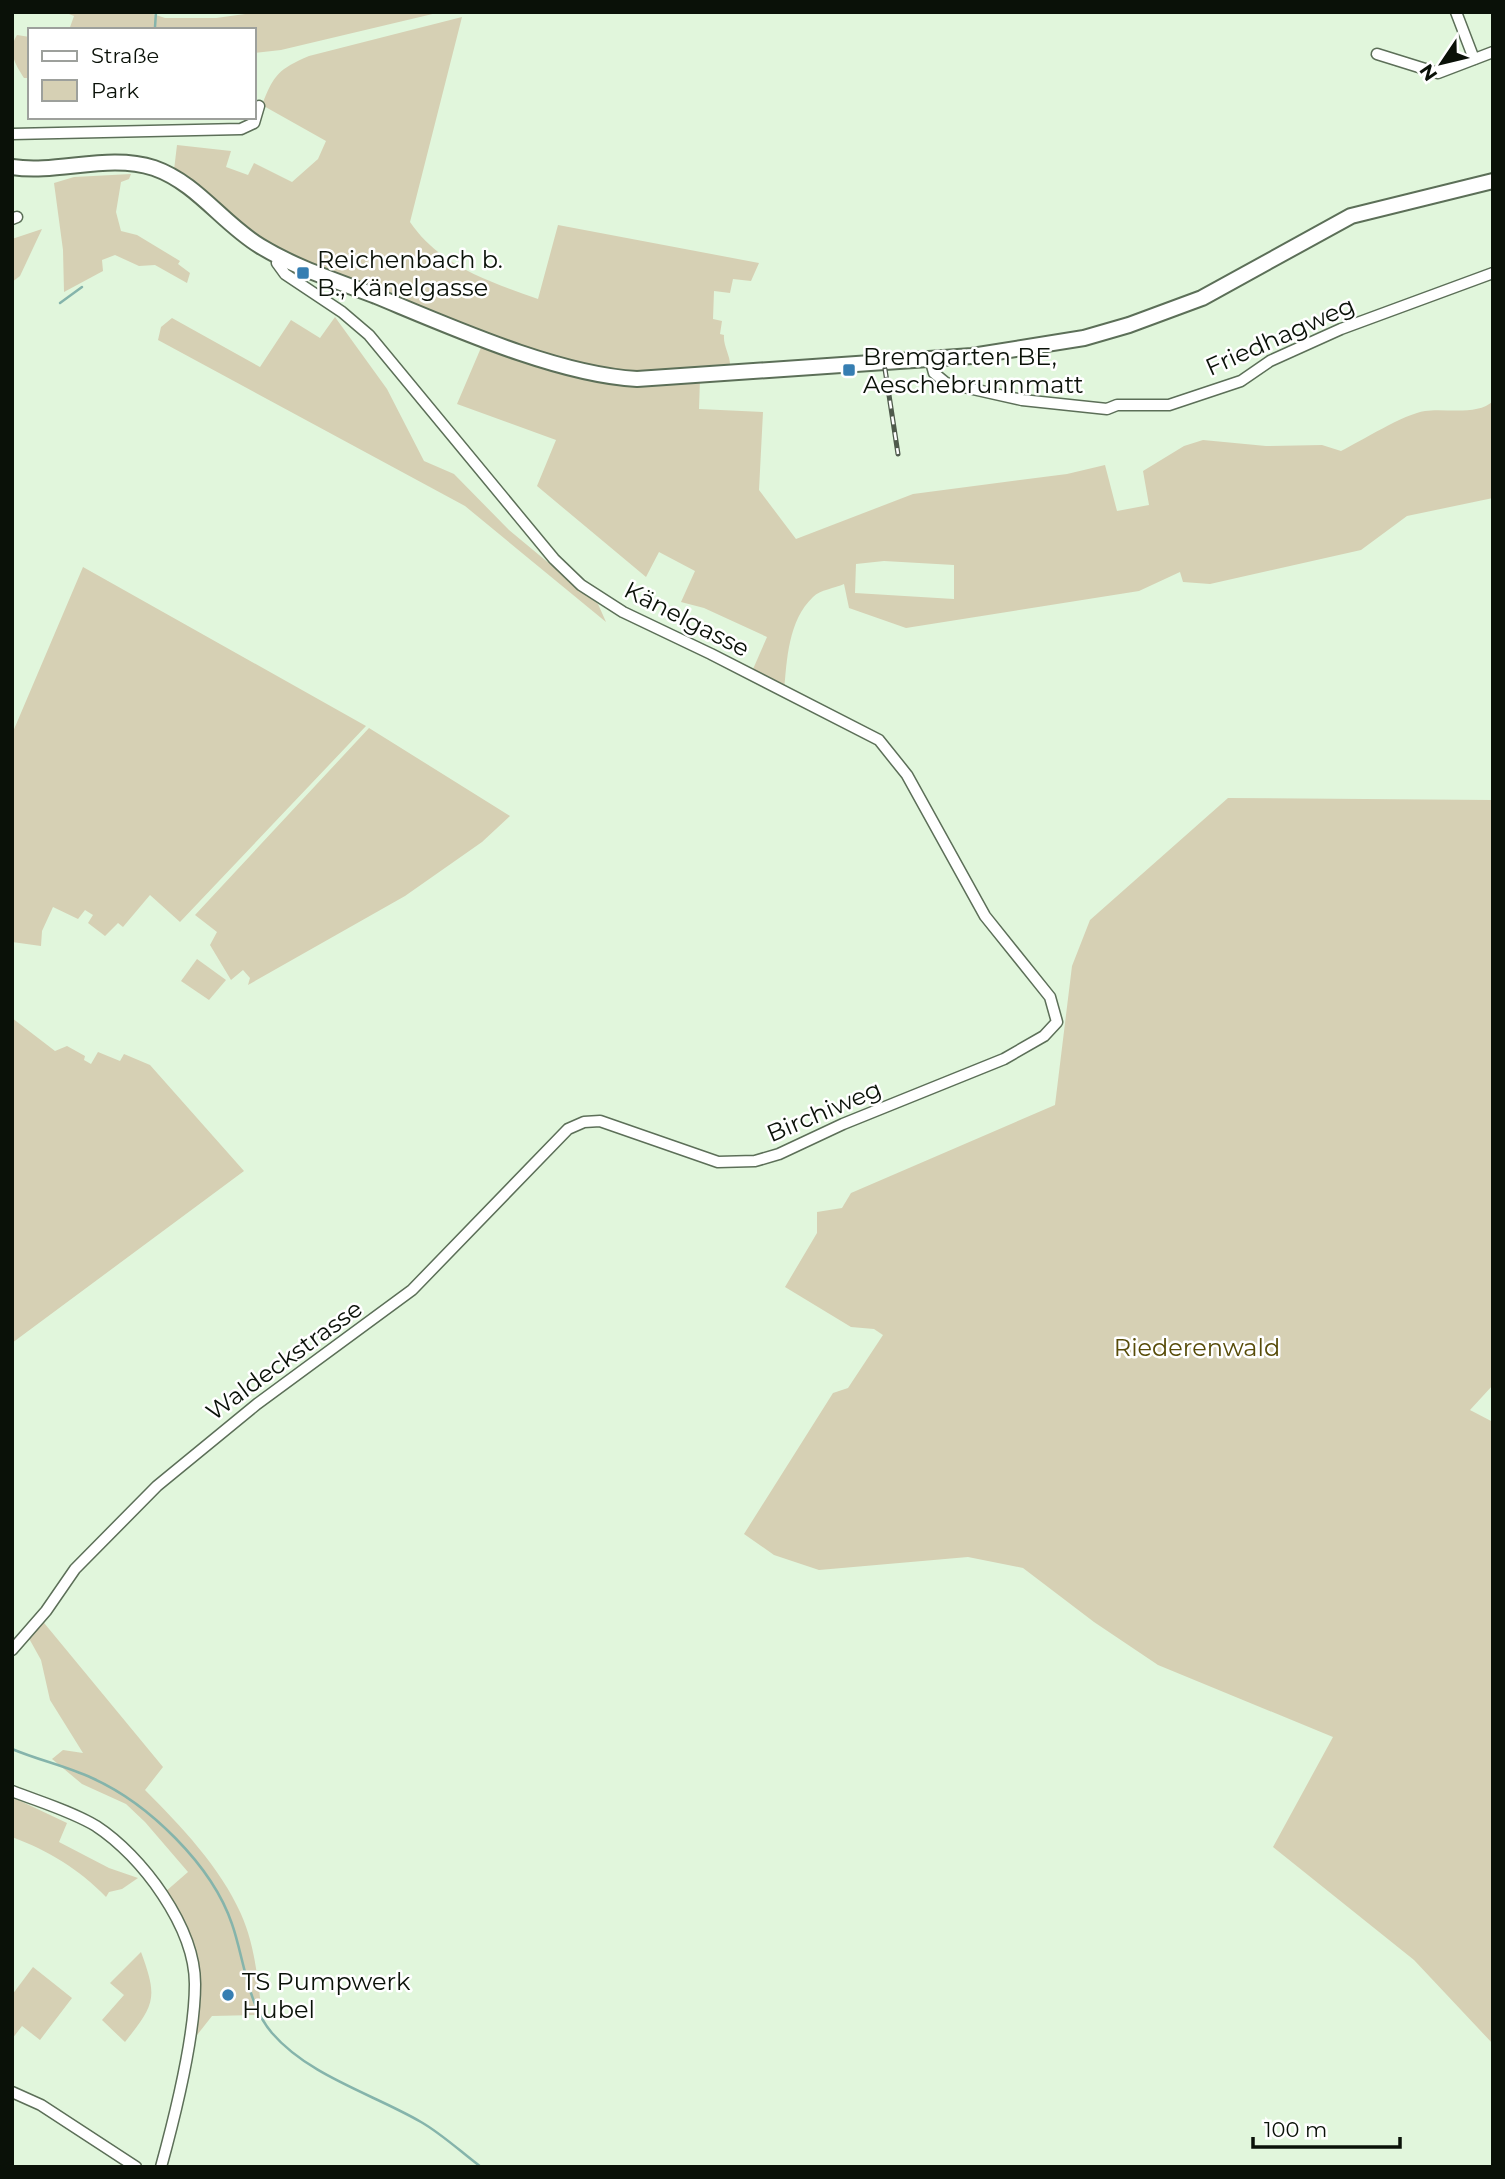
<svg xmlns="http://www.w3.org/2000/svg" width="1505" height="2179" font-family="Montserrat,sans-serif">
	<rect width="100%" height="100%" fill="#e1f6dc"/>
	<g fill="#d6d0b4" fill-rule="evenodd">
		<path d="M64,12h83l18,6h51l44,-6h181l-160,38 -27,3v-23h-185l5,-14z"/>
		<path d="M462,17l-52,205c30,44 80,60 128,77l20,-74 201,38 -8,18 -18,-2 -3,14 -16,-2 -1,28 9,2 -2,13 4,1c-1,12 7,21 6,32 -38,4 -80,12 -117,5 -115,-21 -225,-77 -332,-120l-16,-8 -91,-74 3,-25 54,6 -5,16 22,8 6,-12 38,19 26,-23 8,-18 -64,-36c12,-31 17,-36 47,-49z"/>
		<path d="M17,35l13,2v41h-6c-9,-14 -17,-27 -7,-43z"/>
		<path d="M131,174l-2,5 -8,3 -5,30 5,19 16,4 43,26 -2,3 12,9 -3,10 -32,-18 -16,1 -24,-11 -13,5 1,11 -39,21 -1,-42 -9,-67 20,-6z"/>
		<path d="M42,229l-22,47 -8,6v-43z"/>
		<path d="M335,317l52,72 37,72 30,13 55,56 89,74 8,18 -141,-116 -307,-166 3,-13 11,-9 88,49 31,-47 29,18z"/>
		<path d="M483,343l105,31 112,5 -1,30 64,3 -4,78 37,49 117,-45 154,-20 38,-9 12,46 32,-6 -6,-34 41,-25 19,-6 63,6 56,-1 19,6c20,-10 63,-37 84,-40 20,-3 53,5 68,-10v97l-86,18 -46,34 -151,34 -27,-2 -3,-10 -41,19 -233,37 -57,-20 -5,-24c-9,4 -24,6 -31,13 -25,24 -26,62 -29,95l-34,-16 17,-39 -63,-29 -23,-6 14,-31 -36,-19 -13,25 -109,-91 19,-46 -99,-36zM884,561l70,4v34l-99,-6 1,-29z"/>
		<path d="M83,567l283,159 -186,196 -30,-27 -27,32 -5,-4 -13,13 -17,-13 5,-8 -8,-5 -7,9 -25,-12 -11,24 -1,15 -29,-4v-208z"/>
		<path d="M369,728l141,88 -28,26 -77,54 -157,89 2,-7 -7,-8 -12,10 -21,-35 7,-13 -22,-17z"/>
		<path d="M1228,798l265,2v585l-23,25 23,12v622l-79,-84 -141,-113 60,-110 -175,-72 -64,-43 -71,-54 -55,-11 -149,13 -45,-15 -30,-21 89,-141 15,-5 35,-53 -9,-6 -23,-2 -66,-40 32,-54v-21l25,-4 9,-15 204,-88 17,-139 18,-46z"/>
		<path d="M197,959l29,21 -17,20 -28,-19z"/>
		<path d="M12,1018l43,33 12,-5 18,10 -1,4 7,4 7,-12 22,9 4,-7 26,11 94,106 -232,172z"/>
		<path d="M40,1618l123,149 -18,23c35,35 76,78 96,124 14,31 17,67 21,101l-50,1 -22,28 7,-76 -32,-76 23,-20 -43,-50 -19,-18 -44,-20 -30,-25 11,-9 20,3 -33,-53 -9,-40 -15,-27z"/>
		<path d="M12,1797l55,26 -8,19 50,26 29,10 -16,11 -13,3 -3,5c-27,-28 -57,-46 -94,-60z"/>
		<path d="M141,1952c17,46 14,52 -16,90l-23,-22 22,-25 -14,-12z"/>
		<path d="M33,1967l39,31 -32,42 -18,-14 -10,13v-44z"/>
	</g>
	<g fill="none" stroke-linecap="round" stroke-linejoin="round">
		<g stroke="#85b4ab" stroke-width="2.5">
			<path d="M155,27l1,-15"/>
			<path d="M60,303l22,-16"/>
			<path d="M12,1749c26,11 54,17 80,29 56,25 120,87 140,146 12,34 15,80 40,109 37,43 101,61 149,89 21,12 40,30 60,45"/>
		</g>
		<g stroke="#5c6f58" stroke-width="13">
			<g id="street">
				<path d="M1456,12l18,47"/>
				<path d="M1377,54l61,19 55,-21"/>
				<path d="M12,134l229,-5 13,-6 5,-17"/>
				<path d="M12,219l5,-2"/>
				<path d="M930,358l4,15 12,10 76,17 85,9 10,-4h52l72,-24 29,-20 71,-32 152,-56"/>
				<path d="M12,1650l34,-39 29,-42 82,-83 100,-82 155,-114 156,-161 16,-7 16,-1 118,41 37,-1 24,-7 64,-30 161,-65 40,-23 13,-14 -7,-25 -65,-81 -78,-141 -28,-35 -168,-86 -88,-42 -42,-27 -27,-26 -185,-224 -27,-23 -57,-38 -8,-11 2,-6"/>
				<path d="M12,1791c28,11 59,20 84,35 46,30 99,101 99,158 0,52 -20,132 -34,183"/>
				<path d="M12,2092l29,13 95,62"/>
			</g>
		</g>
		<g stroke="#5c6f58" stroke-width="18">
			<path id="secondary" d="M12,167c47,7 96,-14 142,1 43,15 68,55 106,78 36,22 77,35 116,50 75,31 182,79 261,83l335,-23 112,-18 45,-13 73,-27 149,-82 142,-35"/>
		</g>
		<use href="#street" stroke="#fff" stroke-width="10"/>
		<use href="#secondary" stroke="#fff" stroke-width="14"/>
		<g stroke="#4f5a4c" stroke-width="5">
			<path id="rail" d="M885,369l13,85"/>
		</g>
		<use href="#rail" stroke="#fff" stroke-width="2.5" stroke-dasharray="8" stroke-linecap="butt"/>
	</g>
	<g fill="#367eb2" stroke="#fff" stroke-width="2.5">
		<rect x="296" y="266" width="14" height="14" rx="3.5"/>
		<rect x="842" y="363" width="14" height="14" rx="3.5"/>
		<circle cx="228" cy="1995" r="7"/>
	</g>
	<g text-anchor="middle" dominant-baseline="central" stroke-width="5" stroke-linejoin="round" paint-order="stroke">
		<g font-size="24" fill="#0a1108" stroke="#fff" text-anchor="start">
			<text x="317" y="259">Reichenbach b.<tspan x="317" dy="28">B., Känelgasse</tspan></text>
			<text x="863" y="356">Bremgarten BE,<tspan x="863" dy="28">Aeschebrunnmatt</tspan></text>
			<text x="242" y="1981">TS Pumpwerk<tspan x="242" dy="28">Hubel</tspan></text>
		</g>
		<g font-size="24" fill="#0a1108" stroke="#fff">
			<text transform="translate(1280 336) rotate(-24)">Friedhagweg</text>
			<text transform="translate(687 619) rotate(27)">Känelgasse</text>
			<text transform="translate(824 1111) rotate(-23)">Birchiweg</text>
			<text transform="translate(284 1360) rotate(-36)">Waldeckstrasse</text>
		</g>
		<g font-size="24" fill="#574b08" stroke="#fff">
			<text x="1197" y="1347">Riederenwald</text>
		</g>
	</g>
	<rect width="1505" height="2179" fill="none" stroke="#0a1108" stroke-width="28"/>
	<rect x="28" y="28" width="228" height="91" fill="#ffffff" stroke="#9da09c" stroke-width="2"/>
	<rect x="42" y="51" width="35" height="10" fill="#ffffff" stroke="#9da09c" stroke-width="2"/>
	<text x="91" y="63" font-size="21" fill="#0a1108">Straße</text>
	<rect x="42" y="80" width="35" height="21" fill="#d6d0b4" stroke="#9da09c" stroke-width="2"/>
	<text x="91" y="98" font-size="21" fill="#0a1108">Park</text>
	<g transform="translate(1442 63) rotate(235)" stroke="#ffffff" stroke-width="5" paint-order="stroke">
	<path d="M0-5L12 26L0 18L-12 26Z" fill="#0a1108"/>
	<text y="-10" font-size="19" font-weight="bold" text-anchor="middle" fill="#0a1108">N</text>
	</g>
	<path d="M1253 2137v10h147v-10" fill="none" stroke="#0a1108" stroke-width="3.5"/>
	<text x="1264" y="2137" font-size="21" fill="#0a1108" stroke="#ffffff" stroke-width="5" paint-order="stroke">100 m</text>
</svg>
